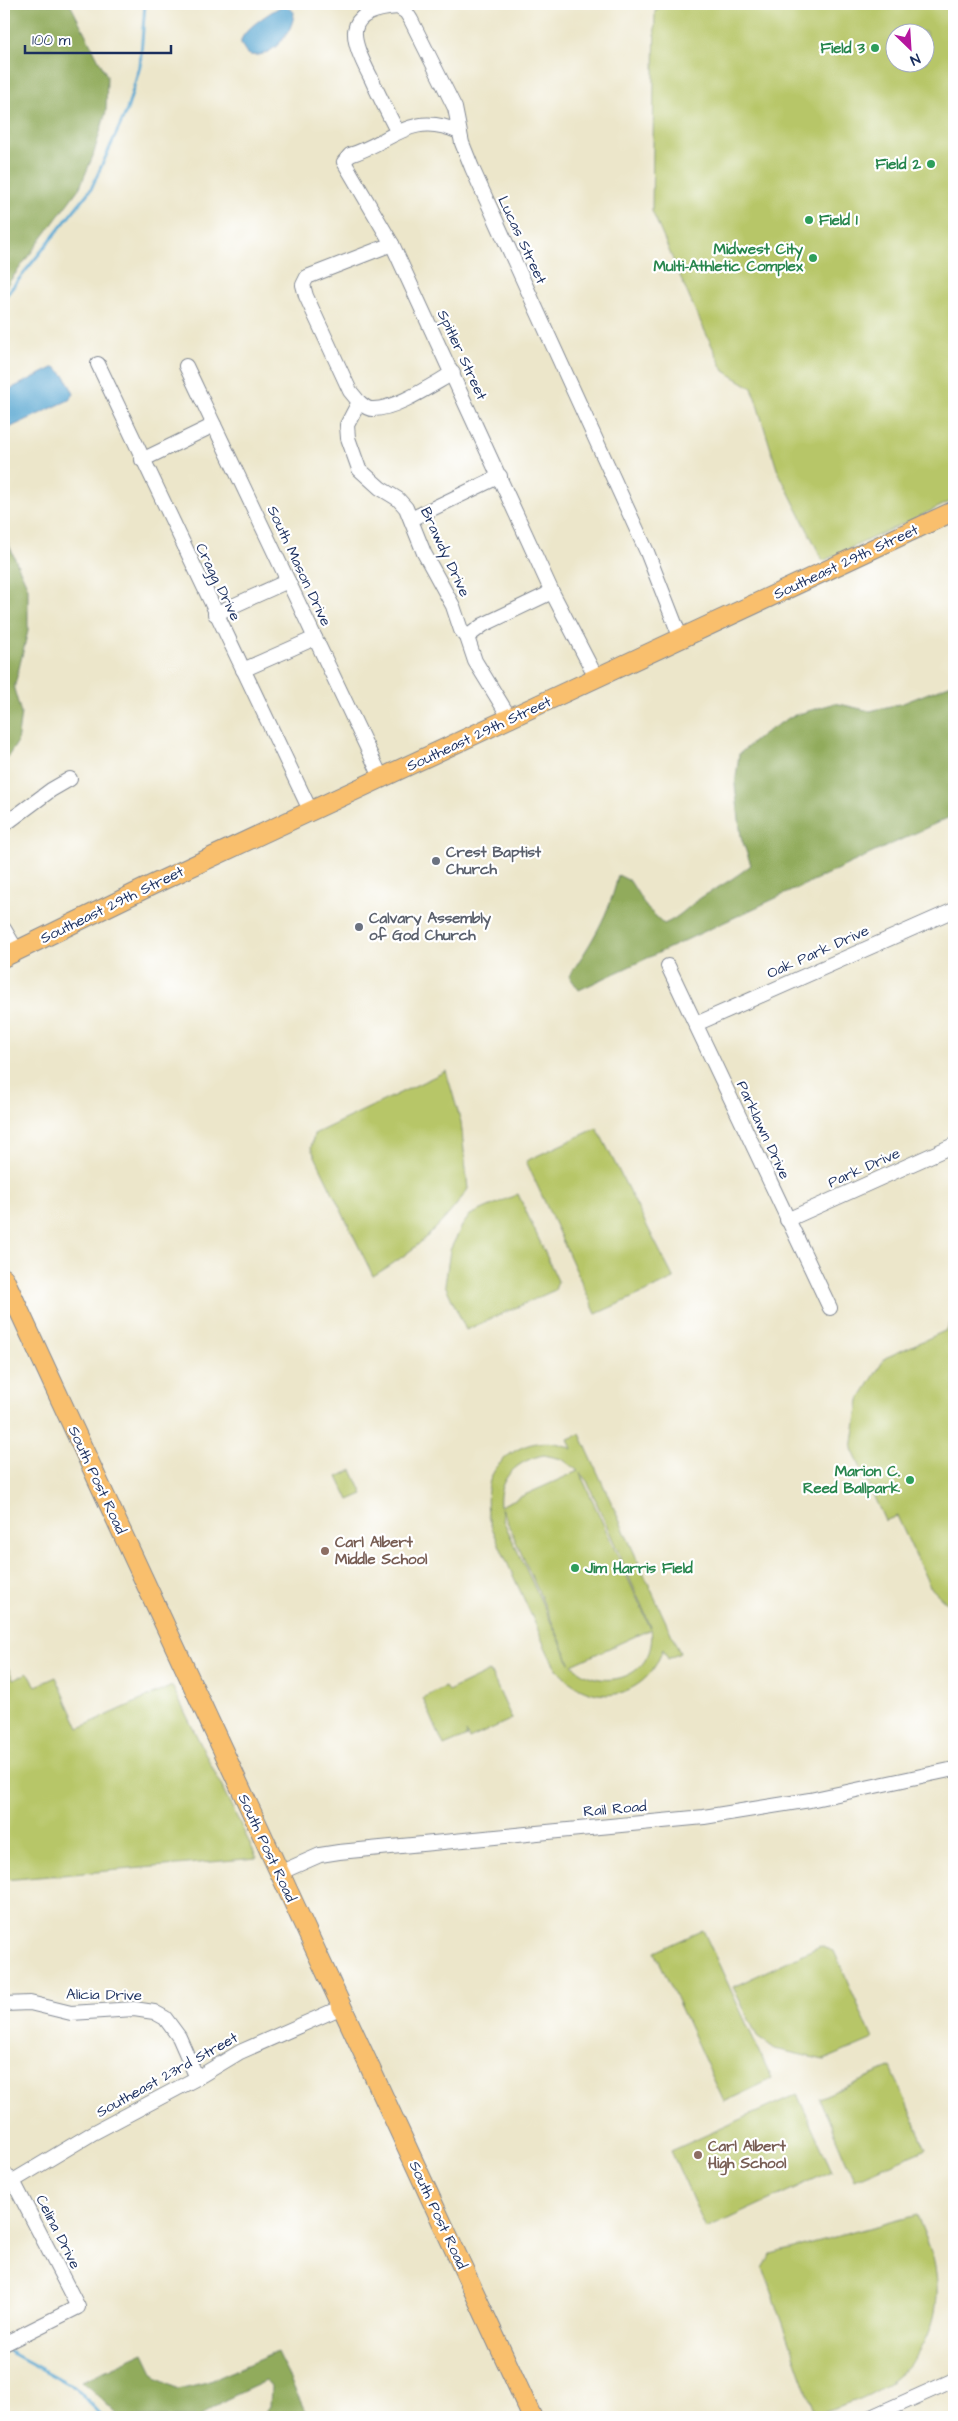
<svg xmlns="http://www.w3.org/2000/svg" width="958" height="2421" font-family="'Architects Daughter',sans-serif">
	<rect width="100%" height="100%" fill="#fff"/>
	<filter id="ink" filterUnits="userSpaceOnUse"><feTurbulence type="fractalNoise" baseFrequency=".02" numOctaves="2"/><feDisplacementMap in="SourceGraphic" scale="10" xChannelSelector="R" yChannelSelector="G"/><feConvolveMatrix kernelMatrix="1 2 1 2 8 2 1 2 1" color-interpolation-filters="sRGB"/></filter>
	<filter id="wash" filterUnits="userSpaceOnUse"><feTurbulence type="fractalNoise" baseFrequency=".0096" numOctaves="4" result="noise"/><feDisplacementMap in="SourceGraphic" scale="20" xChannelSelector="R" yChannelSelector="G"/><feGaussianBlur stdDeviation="1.12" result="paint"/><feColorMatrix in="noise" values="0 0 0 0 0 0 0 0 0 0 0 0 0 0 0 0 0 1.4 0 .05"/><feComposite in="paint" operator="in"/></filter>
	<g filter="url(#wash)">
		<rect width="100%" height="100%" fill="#ece6ca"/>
		<g fill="#b7c668" stroke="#697a63" fill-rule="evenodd">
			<path d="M669,4h285v496l-131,61 -46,-92 -25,-81 -28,-17 -31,-65 -41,-95 3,-201zM896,32h30v30h-30z"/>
			<path d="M446,1071l15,51 7,67c-25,37 -57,65 -95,87l-62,-128 3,-14z"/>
			<path d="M597,1128l77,151 -78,35 -70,-153z"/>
			<path d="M518,1194l40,87 -3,9 -89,40 -21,-45 5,-35 12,-24 8,-11z"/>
			<path d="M954,1315v295l-24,-23 -33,-71 -12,5 -33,-72 7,-49 26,-42 62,-28z"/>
			<path d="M580,1434l100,219 -12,6 -5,-10c-8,22 -19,35 -40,43 -22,8 -48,-2 -63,-19 -12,-15 -19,-37 -27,-54 -15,-34 -32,-67 -45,-102 -1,-15 -2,-28 4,-42 14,-28 52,-42 80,-26l-4,-10zM544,1455l18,4 16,12 -78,35c-3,-28 18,-46 44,-51zM580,1473l7,8 64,146h-1zM501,1508l69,154v1l-67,-143zM651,1629c7,47 -48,66 -79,36z"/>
			<path d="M352,1470l11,24 -14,6 -11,-23z"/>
			<path d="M4,1658l9,21 15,-6 8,13 20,-9 23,51 93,-42 85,172 -253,22z"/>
			<path d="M490,1671l22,48 -43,20 -3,-7 1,4 -23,10 -21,-48 22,-11 3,4z"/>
			<path d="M703,1930l69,149 -48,23 -69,-150z"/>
			<path d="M820,1946l14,5 39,88 -49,21 -49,-11 -18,-13 -24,-49z"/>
			<path d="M891,2067l35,82 -72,31 -35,-82z"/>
			<path d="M797,2094l35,77 -126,58 -35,-78z"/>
			<path d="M917,2215c5,14 12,29 16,43 14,54 -8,107 -57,133 -18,11 -41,16 -61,23l-52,-147 8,-13z"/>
		</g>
		<g fill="#91ab5c" stroke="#566d5d">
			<path d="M4,4h66l37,72 -1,36 -13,44 -13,31 -76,102z"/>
			<path d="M4,534l24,54v43l-14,58 7,24 -4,30 -10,15 -3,1z"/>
			<path d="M954,683v132l-375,175 -10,-14c22,-32 41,-63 49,-101l12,6 17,27 17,16c17,-7 26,-20 41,-29 16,-9 31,-18 46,-30l-10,-28 -6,-52 4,-31 24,-20 29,-18 43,-13 35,8 33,-8z"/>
			<path d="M277,2352l31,65h-46l8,-11 1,-19 -5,-6 -41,19 -25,17h-80l-38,-36 62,-28 12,25 22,11 29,-7z"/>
		</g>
		<g fill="#57a6d0" stroke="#396a97">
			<path d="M284,5l10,7c0,21 -25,50 -47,42 -1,-3 -5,-7 -6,-11 -2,-12 34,-34 43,-38z"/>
			<path d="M55,367l10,9 9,18 -5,6 -60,28 -5,-1v-35z"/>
		</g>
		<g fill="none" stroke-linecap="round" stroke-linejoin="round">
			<g stroke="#57a6d0" stroke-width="3">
				<path d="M4,298l87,-109 36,-79 13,-44 5,-62"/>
				<path d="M8,2351l67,36 27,30"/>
			</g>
		</g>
	</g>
	<g filter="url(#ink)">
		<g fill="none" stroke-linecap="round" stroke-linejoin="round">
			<g stroke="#848a94" stroke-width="16">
				<g id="minor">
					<path d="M397,131c-9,-18 -18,-35 -26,-53 -20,-39 -31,-67 27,-71l8,5 5,8 44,88 7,35 10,25 175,384 34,87"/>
					<path d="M459,132c-48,-22 -67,10 -109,23l-6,7 48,82 160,348 45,87"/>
					<path d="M392,244l-85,33 -4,8 3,11 44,95 9,11 -12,23 1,13 11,31 21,19 18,11 8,9 18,45 29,53 8,24 6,7 8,24 36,59"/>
					<path d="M98,364l213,448"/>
					<path d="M186,366l196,413"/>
					<path d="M359,402c4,3 8,7 13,7 23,1 61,-25 81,-36"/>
					<path d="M142,460l72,-35"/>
					<path d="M411,519l89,-43"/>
					<path d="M215,614l73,-33"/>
					<path d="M467,637l16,-12 69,-33"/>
					<path d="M243,670l72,-32"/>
					<path d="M4,825l47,-35 19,-11"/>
					<path d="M4,929l13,22"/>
					<path d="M668,966l162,342"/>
					<path d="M696,1024l258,-114"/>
					<path d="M787,1220l167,-75"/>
					<path d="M279,1873l41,-18 19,-3 365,-35 106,-17 144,-31"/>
					<path d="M4,2004l26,-1 41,10 63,-4 20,3 11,6 14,19 18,41"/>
					<path d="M4,2174l9,7 65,126 -74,37"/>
					<path d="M13,2181l80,-48 104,-55 43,-26 102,-45"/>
					<path d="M871,2417l83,-37"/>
				</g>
			</g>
			<g stroke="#848a94" stroke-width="21">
				<g id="major">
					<path d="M4,957l148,-72 802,-374"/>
					<path d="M4,1278l528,1139"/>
				</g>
			</g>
			<use href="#minor" stroke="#fff" stroke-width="14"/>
			<use href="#major" stroke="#f9bf6d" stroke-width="19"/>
		</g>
	</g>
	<g fill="#2e9e5b" stroke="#fff" stroke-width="2">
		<circle cx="875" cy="48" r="5"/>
		<circle cx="931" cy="164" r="5"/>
		<circle cx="809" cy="220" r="5"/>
		<circle cx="813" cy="258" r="5"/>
		<circle cx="910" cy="1480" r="5"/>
		<circle cx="575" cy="1568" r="5"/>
	</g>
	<g fill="#6b7280" stroke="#fff" stroke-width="2">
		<circle cx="436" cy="861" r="5"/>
		<circle cx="359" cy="927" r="5"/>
	</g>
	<g fill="#8d6e63" stroke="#fff" stroke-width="2">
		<circle cx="325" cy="1551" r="5"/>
		<circle cx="698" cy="2155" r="5"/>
	</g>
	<g text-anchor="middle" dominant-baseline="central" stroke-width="4.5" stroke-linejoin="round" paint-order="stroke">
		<g font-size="15" font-weight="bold" fill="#27864d" stroke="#fff" text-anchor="end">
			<text x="865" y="48">Field 3</text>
			<text x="921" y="164">Field 2</text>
			<text x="819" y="220" text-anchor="start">Field 1</text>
			<text x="803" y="249">Midwest City<tspan x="803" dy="17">Multi-Athletic Complex</tspan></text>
			<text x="900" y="1471">Marion C.<tspan x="900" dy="17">Reed Ballpark</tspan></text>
			<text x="585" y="1568" text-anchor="start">Jim Harris Field</text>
		</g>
		<g font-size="15" fill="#1b2f5e" stroke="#fff">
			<text transform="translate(522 240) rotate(65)">Lucas Street</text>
			<text transform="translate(462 355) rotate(65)">Spitler Street</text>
			<text transform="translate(445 552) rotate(65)">Brawdy Drive</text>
			<text transform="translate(846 562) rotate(-25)">Southeast 29th Street</text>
			<text transform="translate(299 566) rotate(65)">South Mason Drive</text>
			<text transform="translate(218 582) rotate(64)">Cragg Drive</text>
			<text transform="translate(479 734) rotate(-25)">Southeast 29th Street</text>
			<text transform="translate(112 905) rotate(-26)">Southeast 29th Street</text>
			<text transform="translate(818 952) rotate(-24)">Oak Park Drive</text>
			<text transform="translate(763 1130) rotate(65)">Parklawn Drive</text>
			<text transform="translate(864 1168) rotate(-24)">Park Drive</text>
			<text transform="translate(97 1480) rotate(65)">South Post Road</text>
			<text transform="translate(615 1809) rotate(-5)">Rail Road</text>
			<text transform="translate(267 1848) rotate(65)">South Post Road</text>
			<text transform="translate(104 1995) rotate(1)">Alicia Drive</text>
			<text transform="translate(167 2075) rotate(-29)">Southeast 23rd Street</text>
			<text transform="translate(438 2215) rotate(65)">South Post Road</text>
			<text transform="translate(58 2232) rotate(63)">Celina Drive</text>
		</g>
		<g font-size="15" font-weight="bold" fill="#5b616d" stroke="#fff" text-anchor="start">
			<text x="446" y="852">Crest Baptist<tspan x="446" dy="17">Church</tspan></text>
			<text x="369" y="918">Calvary Assembly<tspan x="369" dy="17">of God Church</tspan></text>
		</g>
		<g font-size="15" font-weight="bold" fill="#785e54" stroke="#fff" text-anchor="start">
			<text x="335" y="1542">Carl Albert<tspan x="335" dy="17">Middle School</tspan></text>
			<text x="708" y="2146">Carl Albert<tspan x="708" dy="17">High School</tspan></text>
		</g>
	</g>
	<rect width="958" height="2421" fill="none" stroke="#fff" stroke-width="20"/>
	<g transform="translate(910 48) rotate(155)"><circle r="24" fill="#ffffff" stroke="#a4acbf"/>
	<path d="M0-4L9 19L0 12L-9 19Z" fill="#b5179e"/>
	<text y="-8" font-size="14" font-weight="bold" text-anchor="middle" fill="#1b2f5e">N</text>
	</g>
	<path d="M25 45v8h146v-8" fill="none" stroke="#1b2f5e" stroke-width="2.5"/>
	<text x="32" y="45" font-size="15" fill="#1b2f5e" stroke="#ffffff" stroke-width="4" paint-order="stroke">100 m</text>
</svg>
